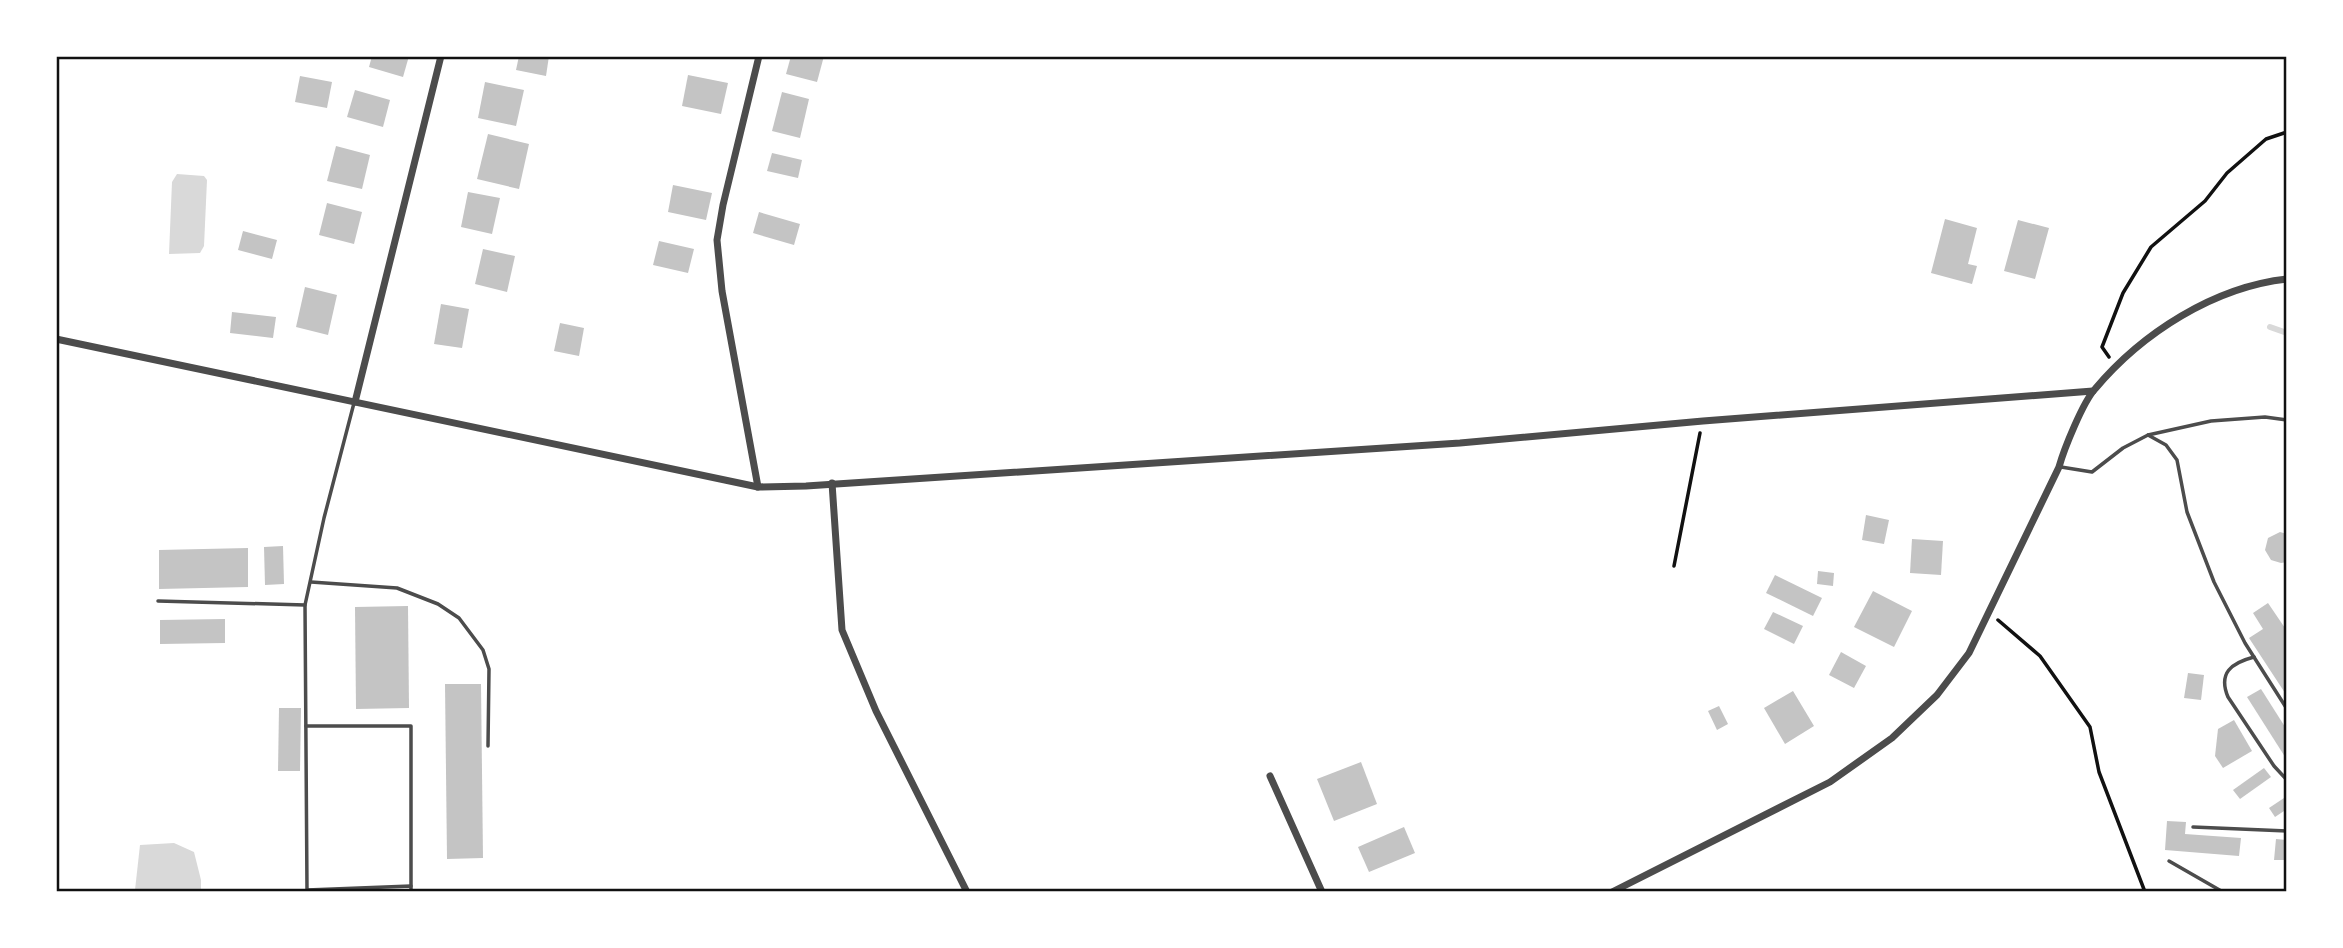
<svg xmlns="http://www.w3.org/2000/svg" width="2343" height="948" font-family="Ubuntu,sans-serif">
	<rect width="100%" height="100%" fill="#fff"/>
	<g fill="#d9d9d9">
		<path d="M177,174l27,2 3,4 -3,66 -4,7 -31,1 3,-72z"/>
		<path d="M174,843l20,9 7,28v12h-63l-3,-2 5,-45z"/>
	</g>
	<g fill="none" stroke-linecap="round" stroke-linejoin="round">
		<path stroke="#d9d9d9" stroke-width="6" d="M2270,327l17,6"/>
	</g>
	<g fill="#c4c4c4">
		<path d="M372,56h37l-6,21 -34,-10z"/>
		<path d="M519,56h30l-3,20 -30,-6z"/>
		<path d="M791,56h33l-7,26 -31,-8z"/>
		<path d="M688,75l40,8 -7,31 -39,-8z"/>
		<path d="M300,76l32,6 -5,26 -32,-6z"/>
		<path d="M485,82l39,8 -8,36 -38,-8z"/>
		<path d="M355,90l35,10 -7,27 -36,-10z"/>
		<path d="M782,92l27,7 -9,39 -28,-7z"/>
		<path d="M488,134l41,10 -10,45 -42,-10z"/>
		<path d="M336,146l34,9 -8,34 -35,-8z"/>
		<path d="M772,153l30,7 -4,18 -31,-7z"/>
		<path d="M673,185l39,8 -6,27 -38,-8z"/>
		<path d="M468,192l32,6 -8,36 -31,-7z"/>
		<path d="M327,203l35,9 -8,32 -35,-9z"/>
		<path d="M759,212l41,12 -6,21 -41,-12z"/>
		<path d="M1945,219l32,9 -9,36 9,2 -5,18 -41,-11z"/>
		<path d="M2018,220l31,8 -14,51 -31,-8z"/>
		<path d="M243,231l34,9 -5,19 -34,-9z"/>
		<path d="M659,241l35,8 -6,24 -35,-8z"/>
		<path d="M483,249l32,7 -8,36 -32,-8z"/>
		<path d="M305,287l32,8 -9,40 -32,-8z"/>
		<path d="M441,304l28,5 -7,39 -28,-4z"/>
		<path d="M232,312l44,5 -3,21 -43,-5z"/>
		<path d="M560,323l24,5 -5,28 -25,-5z"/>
		<path d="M1866,515l23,5 -5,24 -22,-4z"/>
		<path d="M2280,532l7,2v28l-6,1 -10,-3 -6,-10 3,-12z"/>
		<path d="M1912,539l31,2 -2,34 -31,-2z"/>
		<path d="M283,546l1,38 -19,1 -1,-38z"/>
		<path d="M248,548v39l-89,2v-39z"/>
		<path d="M1818,571l16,2 -1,13 -16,-2z"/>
		<path d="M1775,575l47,23 -9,18 -47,-23z"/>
		<path d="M1873,591l39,20 -18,36 -40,-20z"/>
		<path d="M2268,603l19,28v65l-38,-58 14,-9 -10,-16z"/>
		<path d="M408,606l1,102 -53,1 -1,-102z"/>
		<path d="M1773,612l30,14 -9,18 -30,-15z"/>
		<path d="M225,619v24l-65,1v-24z"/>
		<path d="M1841,652l25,14 -12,22 -25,-13z"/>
		<path d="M2188,673l16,2 -3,25 -17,-2z"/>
		<path d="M445,684h36l2,174 -36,1z"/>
		<path d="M2261,689l26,41v30l-40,-63z"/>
		<path d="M1793,691l21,35 -29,18 -21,-36z"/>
		<path d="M1719,706l9,18 -11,6 -9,-19z"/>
		<path d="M279,708h22l-1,63h-22z"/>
		<path d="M2234,720l18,31 -29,17 -8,-12 3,-27z"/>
		<path d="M1361,762l16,42 -43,17 -17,-42z"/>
		<path d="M2264,768l7,9 -31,22 -7,-9z"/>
		<path d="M2284,798l3,5v6l-12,8 -6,-9z"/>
		<path d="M2167,821l19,1 -1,12 56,4 -2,18 -74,-6z"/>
		<path d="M1404,827l11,26 -46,19 -11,-25z"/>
		<path d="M2276,839l11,1v20h-13z"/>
	</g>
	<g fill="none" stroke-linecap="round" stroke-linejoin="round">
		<g stroke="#111" stroke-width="3.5">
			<path d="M2109,357l-7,-10 21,-54 28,-46 54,-46 22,-28 39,-34 21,-7"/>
			<path d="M1674,566l26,-133"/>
			<path d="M1998,620l42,36 50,71 9,45 46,120"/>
		</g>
		<g stroke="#4c4c4c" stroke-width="3.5">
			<path d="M354,403l-30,115 -19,87 2,285 104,-4v6"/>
			<path d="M2148,435l18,10 11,15 10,52 27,70 31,61 42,66"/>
			<path d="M2061,467l31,5 31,-24 25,-13 63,-14 54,-4 22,3"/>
			<path d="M311,582l86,6 41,16 21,14 24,32 6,19 -1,77"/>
			<path d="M158,601l147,4"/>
			<path d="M2254,657c-23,6 -36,16 -26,40l46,69 13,14"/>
			<path d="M306,726h105v160"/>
			<path d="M2193,827l94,4"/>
			<path d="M2169,861l54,31"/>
		</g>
		<g stroke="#4c4c4c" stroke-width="7">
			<path d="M56,339l702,148 48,-1 654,-43 243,-22 390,-30"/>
			<path d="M355,402l86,-346"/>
			<path d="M832,483l10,147 34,81 91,181"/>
			<path d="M758,487l-36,-196 -5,-51 6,-35 36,-149"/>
			<path d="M1270,776l52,116"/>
			<path d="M1612,892l218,-110 62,-44 45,-43 32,-42 90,-186c5,-18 24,-65 36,-78 47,-56 119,-102 192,-110"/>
		</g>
	</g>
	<rect width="2343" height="948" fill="none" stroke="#ffffff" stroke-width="116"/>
	<rect x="58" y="58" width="2227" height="832" fill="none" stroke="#111" stroke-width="2.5"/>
</svg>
